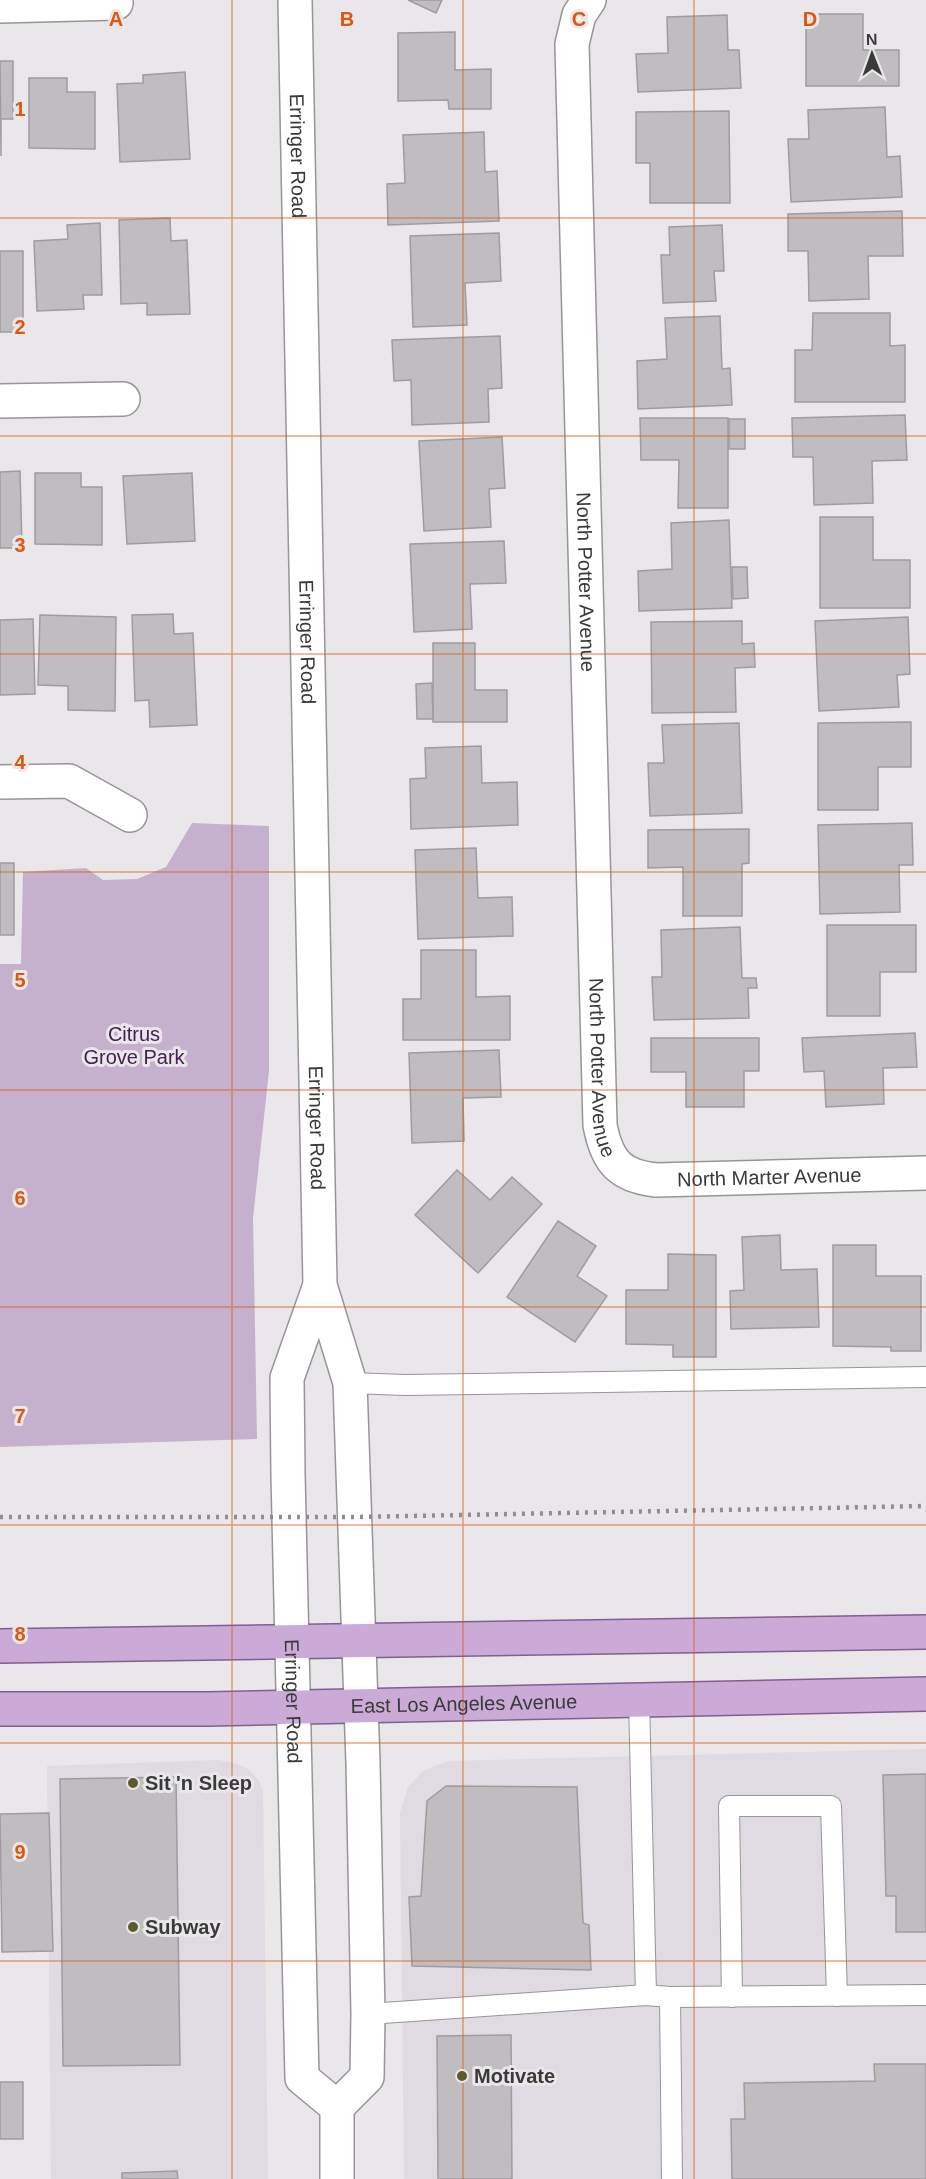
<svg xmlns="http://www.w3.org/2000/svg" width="926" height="2179" font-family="Helvetica,sans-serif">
	<rect width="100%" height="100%" fill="#e9e7ea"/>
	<g fill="#e0dae3">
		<path d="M926,1749v430h-522l-4,-366 8,-26 15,-16 25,-10z"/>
		<path d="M218,1760l17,3 13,6 11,11 4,11 5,388h-217l-4,-413z"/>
	</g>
	<path fill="#c5b1cd" d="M192,823l77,3v245l-16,147 4,221 -257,8v-483h21l2,-92 63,-4 17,12 34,-1 29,-12z"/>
	<g fill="#bfbdc0" stroke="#9e9c9f" stroke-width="1.5">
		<path d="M408,0h34l-6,13z"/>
		<path d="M806,14h57v36h36v36h-93z"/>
		<path d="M727,15l1,35h11l2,38 -103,4 -2,-38 32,-1 -1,-36z"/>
		<path d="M455,32v38l36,-1v40h-42l-1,-9 -50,1v-68z"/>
		<path d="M0,61h13v58h-12v37z"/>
		<path d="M185,72l5,87 -70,3 -3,-78 26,-1v-8z"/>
		<path d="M29,78h38v14h28v57l-66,-1z"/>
		<path d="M885,107l2,50 13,-1 2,41 -111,5 -3,-63h21l-1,-29z"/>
		<path d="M729,111l1,92h-80v-40h-14v-51z"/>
		<path d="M484,132l1,40 12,-1 2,50 -111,4 -1,-41 18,-1 -2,-48z"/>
		<path d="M902,211l1,45h-35l1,43 -60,2 -1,-50h-20v-37z"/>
		<path d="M170,218l1,23 16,-1 3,74 -43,1v-12l-26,1 -2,-84z"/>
		<path d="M100,223l2,72h-19l1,14 -47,2 -3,-70 34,-2 -1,-14z"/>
		<path d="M722,225l2,46h-10l2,30 -53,2 -2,-48h9l-1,-28z"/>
		<path d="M499,233l2,48 -36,2 2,42 -54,2 -3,-91z"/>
		<rect x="0" y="251" width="23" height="81"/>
		<path d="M813,313h77v33l15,-1v57h-110v-52h17z"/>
		<path d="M720,316l2,53 8,-1 2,37 -94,4 -1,-48 30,-2 -2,-41z"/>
		<path d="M500,336l2,52 -14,1 1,33 -77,3 -1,-45 -17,1 -2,-41z"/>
		<path d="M905,415l2,45 -35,1 1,42 -59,2 -1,-48h-20l-1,-39z"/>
		<path d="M640,418h88v90h-50l1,-48h-38z"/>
		<rect x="729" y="419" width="16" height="30"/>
		<path d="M502,437l3,51 -16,1 2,38 -67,4 -5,-90z"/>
		<path d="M20,471l2,77h-22v-76z"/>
		<path d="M35,473h46v14h21v58l-67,-1z"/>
		<path d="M192,473l3,68 -68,3 -4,-68z"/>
		<path d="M820,517h53v43h37v48h-90z"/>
		<path d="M729,520l3,88 -93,3 -1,-40 34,-2 -1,-46z"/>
		<path d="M504,541l2,42 -36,1 2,45 -58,3 -4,-88z"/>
		<path d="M732,567h15l1,31 -15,1z"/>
		<path d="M173,614l1,20 19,-1 4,92 -47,2 -1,-27 -14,1 -3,-86z"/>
		<path d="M40,615l76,2 -1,94 -47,-1v-24l-30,-1z"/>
		<path d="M908,617l2,57 -13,1 2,32 -80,4 -4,-90z"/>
		<path d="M33,619l2,75 -35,1v-75z"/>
		<path d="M742,621v23l12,-1 1,24 -20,1 1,44 -84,1 -1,-91z"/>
		<path d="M433,643h42v47h32v32h-74z"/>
		<path d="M432,683l1,36h-16l-1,-35z"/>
		<path d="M911,722v45h-33v43h-60v-87z"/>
		<path d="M739,723l3,90 -92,3 -2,-53h16l-2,-38z"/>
		<path d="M481,746l1,37 35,-1 1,43 -107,4 -1,-50 16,-1 -1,-30z"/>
		<path d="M912,823l1,42h-14l1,47 -80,2 -2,-89z"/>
		<path d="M749,829v34l-7,1v52h-59v-49l-35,1v-38z"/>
		<path d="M476,848l2,50 34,-1 1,39 -95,3 -3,-89z"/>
		<rect x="0" y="863" width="14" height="72"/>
		<path d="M827,925h89v47h-36v44h-53z"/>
		<path d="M740,927l2,51h14l1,10h-9l1,30 -95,2 -2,-43h10l-1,-47z"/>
		<path d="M421,950h55v47l34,-1v44h-107v-41h18z"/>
		<path d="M915,1033l2,34 -34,1 1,36 -58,3 -2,-36 -20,1 -2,-34z"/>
		<path d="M651,1038h108v33h-15v36h-58v-35h-35z"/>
		<path d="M499,1050l2,47 -38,1 1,43 -52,2 -3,-90z"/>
		<path d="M457,1170l33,30 22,-23 30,27 -64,69 -63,-58z"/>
		<path d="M558,1221l38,25 -19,30 30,20 -32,46 -68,-45z"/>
		<path d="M780,1235l1,35 36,-1 2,58 -88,2 -1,-38 14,-1 -2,-53z"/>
		<path d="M833,1245h43v31h45v75h-30v-4l-58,-1z"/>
		<path d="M668,1254l48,1v102h-43v-12l-47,-1v-54h42z"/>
		<path d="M926,1774v158h-30v-36h-10l-3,-121z"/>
		<path d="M176,1777l4,288 -117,1 -3,-287z"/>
		<path d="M446,1786l131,1 6,136 6,2 2,45 -179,-4 -3,-69 12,-1 6,-95z"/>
		<path d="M49,1813l4,138 -51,1 -2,-138z"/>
		<path d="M511,2035l1,144h-74l-1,-143z"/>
		<path d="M874,2064h52v115h-194l-1,-60h14l-1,-36 131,-2z"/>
		<rect x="0" y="2082" width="23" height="57"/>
		<path d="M177,2171l1,8h-56v-6z"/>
	</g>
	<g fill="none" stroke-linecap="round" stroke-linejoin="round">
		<g stroke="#979598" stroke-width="22">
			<g id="lane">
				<path d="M350,1383l55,2 521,-8"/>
				<path d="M639,1699l7,296"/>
				<path d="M670,1997l256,-2"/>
				<path d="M732,1997l-3,-191h102l6,190"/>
				<path d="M368,2014l278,-19 24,2 2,182"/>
			</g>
		</g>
		<g stroke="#979598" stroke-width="36">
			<g id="street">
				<path id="s1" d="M589,0l-10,15 -7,29 28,1081c7,37 20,51 56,55l270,-7"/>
				<path d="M0,6l116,-3"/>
				<path d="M0,401l123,-2"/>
				<path d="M0,782l69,-1 61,34"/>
			</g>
		</g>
		<g stroke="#979598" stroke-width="36">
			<g id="secondary">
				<path id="s2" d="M295,0l25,1285 30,98 13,380 5,251 -1,63 -30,30v72"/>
				<path id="s3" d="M320,1285l-33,93 1,96 14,604 35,29"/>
			</g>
		</g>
		<g stroke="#825e90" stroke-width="36">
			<g id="primary">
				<path d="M0,1646l926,-14"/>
				<path id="s4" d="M0,1709h208l718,-15"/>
			</g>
		</g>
		<use href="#lane" stroke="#fff" stroke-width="20"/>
		<use href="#street" stroke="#fff" stroke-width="33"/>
		<use href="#secondary" stroke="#fff" stroke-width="33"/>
		<use href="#primary" stroke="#cbaad7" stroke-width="33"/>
		<path stroke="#8e8d8f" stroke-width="4.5" stroke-dasharray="3 6" stroke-linecap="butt" d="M0,1517h356l570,-11"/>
	</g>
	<path fill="none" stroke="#df570e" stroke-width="1.5" stroke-opacity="0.55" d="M232,0v2179M463,0v2179M694,0v2179M0,218h926M0,436h926M0,654h926M0,872h926M0,1090h926M0,1307h926M0,1525h926M0,1743h926M0,1961h926"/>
	<g fill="#5c5a26" stroke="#e9e7ea" stroke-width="2">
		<circle cx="133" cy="1783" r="6"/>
		<circle cx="133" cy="1927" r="6"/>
		<circle cx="462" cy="2076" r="6"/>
	</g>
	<g text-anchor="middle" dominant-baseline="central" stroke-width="6" stroke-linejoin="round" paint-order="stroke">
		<g font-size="20" fill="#3b3a3b" stroke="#e9e7ea">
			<text stroke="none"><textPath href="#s2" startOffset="156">Erringer Road</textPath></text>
			<text stroke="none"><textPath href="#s1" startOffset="586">North Potter Avenue</textPath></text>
			<text stroke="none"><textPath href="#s2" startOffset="642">Erringer Road</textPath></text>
			<text stroke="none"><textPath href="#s1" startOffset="1072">North Potter Avenue</textPath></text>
			<text stroke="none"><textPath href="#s2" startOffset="1128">Erringer Road</textPath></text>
			<text stroke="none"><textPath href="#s1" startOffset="1329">North Marter Avenue</textPath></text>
			<text stroke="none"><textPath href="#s3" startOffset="422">Erringer Road</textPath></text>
			<text stroke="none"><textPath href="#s4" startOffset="464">East Los Angeles Avenue</textPath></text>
		</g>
		<g font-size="20" fill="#462054" stroke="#e9e7ea">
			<text x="134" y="1034">Citrus<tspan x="134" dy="23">Grove Park</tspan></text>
		</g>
		<g font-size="20" font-weight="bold" fill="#3b3a3b" stroke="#e9e7ea" text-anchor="start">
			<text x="145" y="1783">Sit 'n Sleep</text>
			<text x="145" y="1927">Subway</text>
			<text x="474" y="2076">Motivate</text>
		</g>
	</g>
	<g font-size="20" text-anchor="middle" font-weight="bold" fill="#df570e" stroke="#e9e7ea" stroke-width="6" stroke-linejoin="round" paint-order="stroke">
		<text x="116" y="26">A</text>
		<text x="347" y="26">B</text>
		<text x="579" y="26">C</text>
		<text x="810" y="26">D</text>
		<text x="20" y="116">1</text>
		<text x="20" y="334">2</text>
		<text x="20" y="552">3</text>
		<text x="20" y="769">4</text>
		<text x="20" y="987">5</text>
		<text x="20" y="1205">6</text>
		<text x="20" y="1423">7</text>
		<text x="20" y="1641">8</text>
		<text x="20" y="1859">9</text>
	</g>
	<g transform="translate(872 54) rotate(359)" stroke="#e9e7ea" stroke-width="4.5" paint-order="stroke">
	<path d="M0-4.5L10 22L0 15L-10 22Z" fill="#3b3a3b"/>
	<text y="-9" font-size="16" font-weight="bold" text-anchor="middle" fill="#3b3a3b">N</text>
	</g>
</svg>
